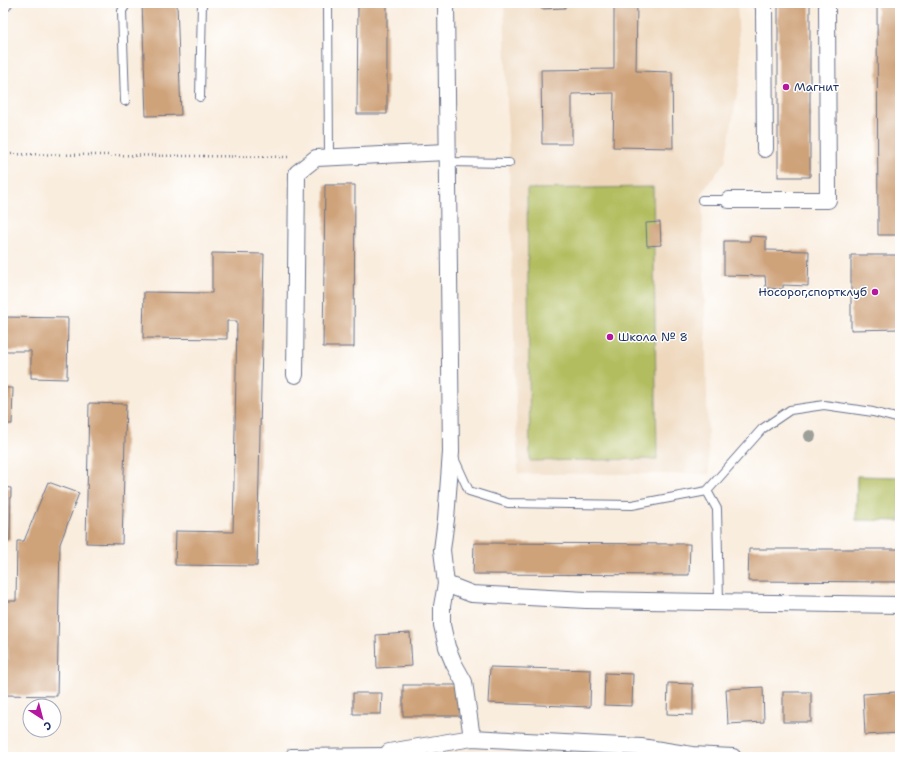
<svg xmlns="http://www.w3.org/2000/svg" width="903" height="760" font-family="'Shantell Sans',sans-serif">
	<rect width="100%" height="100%" fill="#fff"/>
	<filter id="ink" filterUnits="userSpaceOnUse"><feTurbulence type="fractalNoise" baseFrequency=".025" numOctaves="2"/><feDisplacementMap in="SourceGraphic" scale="8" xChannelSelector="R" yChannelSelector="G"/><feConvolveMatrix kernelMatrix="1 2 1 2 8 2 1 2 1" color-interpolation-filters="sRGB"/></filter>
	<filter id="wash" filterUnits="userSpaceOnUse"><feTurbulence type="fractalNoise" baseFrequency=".012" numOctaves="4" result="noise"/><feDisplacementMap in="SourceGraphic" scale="16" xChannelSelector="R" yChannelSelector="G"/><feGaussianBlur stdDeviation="0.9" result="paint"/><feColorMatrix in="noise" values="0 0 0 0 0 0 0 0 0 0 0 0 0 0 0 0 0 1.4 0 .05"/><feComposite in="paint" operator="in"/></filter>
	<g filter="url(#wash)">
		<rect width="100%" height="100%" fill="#f9edde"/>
		<path fill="#eed7bb" d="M504,3h232l1,2 4,68 -16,89 -23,30 7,282h-191z"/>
		<g fill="#b2bd5f" stroke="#66765e">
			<path d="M653,187l4,272 -127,2 -3,-272z"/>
			<path d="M857,476l43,1v44l-44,-1z"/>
		</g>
		<g id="blocks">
			<g fill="#cfa37a">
				<path d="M142,3h35l4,112 -35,1z"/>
				<path d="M358,3h29v111h-30z"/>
				<path d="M541,3h24v5l-24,1z"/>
				<path d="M614,3h23l-1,68 36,1 1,76 -60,-1 1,-54 -42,1v50h-30l-1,-74 73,-1z"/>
				<rect x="778" y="3" width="32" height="174"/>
				<path d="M877,3h23v232h-22z"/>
				<path d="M325,185h30l-1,162h-31z"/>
				<path d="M660,222l1,23 -14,1 -1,-23z"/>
				<path d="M750,236l16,1v13l43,1 -1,35 -25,-1v4l-17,-1 -1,-12 -41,-1v-34h26z"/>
				<path d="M212,253l52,1 -7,312 -82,-1 1,-34 57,1 4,-211h-10v18l-84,-1 1,-46 68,1z"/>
				<path d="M851,255h49v74l-49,1z"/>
				<path d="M3,317l65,1 -1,61 -36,-1v-27h-28z"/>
				<path d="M3,388h10l-1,36h-9z"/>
				<path d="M89,403l37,1 -4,140 -36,-1z"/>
				<path d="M48,482l31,11 -19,51 -3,152 -54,-1v-35h5v-13h-5v-46h13l1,-60h7z"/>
				<path d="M3,487l8,1 -1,53h-7z"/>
				<path d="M474,543l216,1 -1,31 -216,-1z"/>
				<path d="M749,549h151v33l-152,-1z"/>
				<path d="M410,633l2,33 -35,2 -1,-33z"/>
				<path d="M490,667l101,3 -1,37 -102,-4z"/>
				<path d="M605,673l28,1 -1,32 -28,-1z"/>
				<path d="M668,683l25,1v31l-26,-1z"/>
				<rect x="403" y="685" width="58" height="31"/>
				<path d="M763,687l1,35 -36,2 -2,-35z"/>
				<rect x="783" y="692" width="28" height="30"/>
				<path d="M896,692l3,41 -34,2 -2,-41z"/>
				<path d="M353,693h29l-1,21h-28z"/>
				<path d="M442,755v2h-20v-1z"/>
			</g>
		</g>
	</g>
	<g filter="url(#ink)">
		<use href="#blocks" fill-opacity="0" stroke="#69728b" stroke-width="1"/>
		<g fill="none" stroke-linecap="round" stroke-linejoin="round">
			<g stroke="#69728b" stroke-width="10">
				<g id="service">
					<path d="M328,3l1,154"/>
					<path d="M200,97l2,-94"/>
					<path d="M125,101l-3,-90 5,-8"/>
					<path d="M448,162l61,1"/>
					<path d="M702,200h27"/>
					<path d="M454,458l15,33 39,12 124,2 75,-14 55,-62 28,-19 34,-5 49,7 27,7"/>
					<path d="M707,491l10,18 2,93"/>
					<path d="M291,753l98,-1v1"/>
				</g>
			</g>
			<g stroke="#69728b" stroke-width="18">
				<g id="minor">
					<path d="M446,3l5,449 -5,67 -4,31 4,34 -4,22v19l5,22 7,17 10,18 8,56"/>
					<path d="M763,3l1,6 1,140"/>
					<path d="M3,4l1,-1"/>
					<path d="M729,200h99l-1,-197"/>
					<path d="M295,375l2,-202 19,-15 131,-6"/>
					<path d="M446,584l26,10 114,6 314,5"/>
					<path d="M389,752l83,-14 169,9 51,8 41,2"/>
				</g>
			</g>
			<path stroke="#69728b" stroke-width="2.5" stroke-dasharray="1 3" stroke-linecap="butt" d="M3,154l287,3"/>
			<use href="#service" stroke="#fff" stroke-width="8"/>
			<use href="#minor" stroke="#fff" stroke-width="16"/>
		</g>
		<circle fill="#9ca098" cx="810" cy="436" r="6"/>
	</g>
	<g fill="#b5179e" stroke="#fff" stroke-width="1.5">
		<circle cx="786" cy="87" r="4"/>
		<circle cx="875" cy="292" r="4"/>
		<circle cx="610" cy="337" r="4"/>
	</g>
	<g text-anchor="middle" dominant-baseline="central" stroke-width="3" stroke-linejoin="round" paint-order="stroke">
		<g font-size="12" fill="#1b2f5e" stroke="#fff" text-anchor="start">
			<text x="794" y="87">Магнит</text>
			<text x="867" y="292" text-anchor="end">Носорог,спортклуб</text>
			<text x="618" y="337">Школа № 8</text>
		</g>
	</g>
	<rect width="903" height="760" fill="none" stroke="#fff" stroke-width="16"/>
	<g transform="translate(42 718) rotate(144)"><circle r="19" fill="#ffffff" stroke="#a4acbf"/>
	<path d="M0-3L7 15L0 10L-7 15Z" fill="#b5179e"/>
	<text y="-6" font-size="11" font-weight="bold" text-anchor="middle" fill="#1b2f5e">С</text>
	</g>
</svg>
